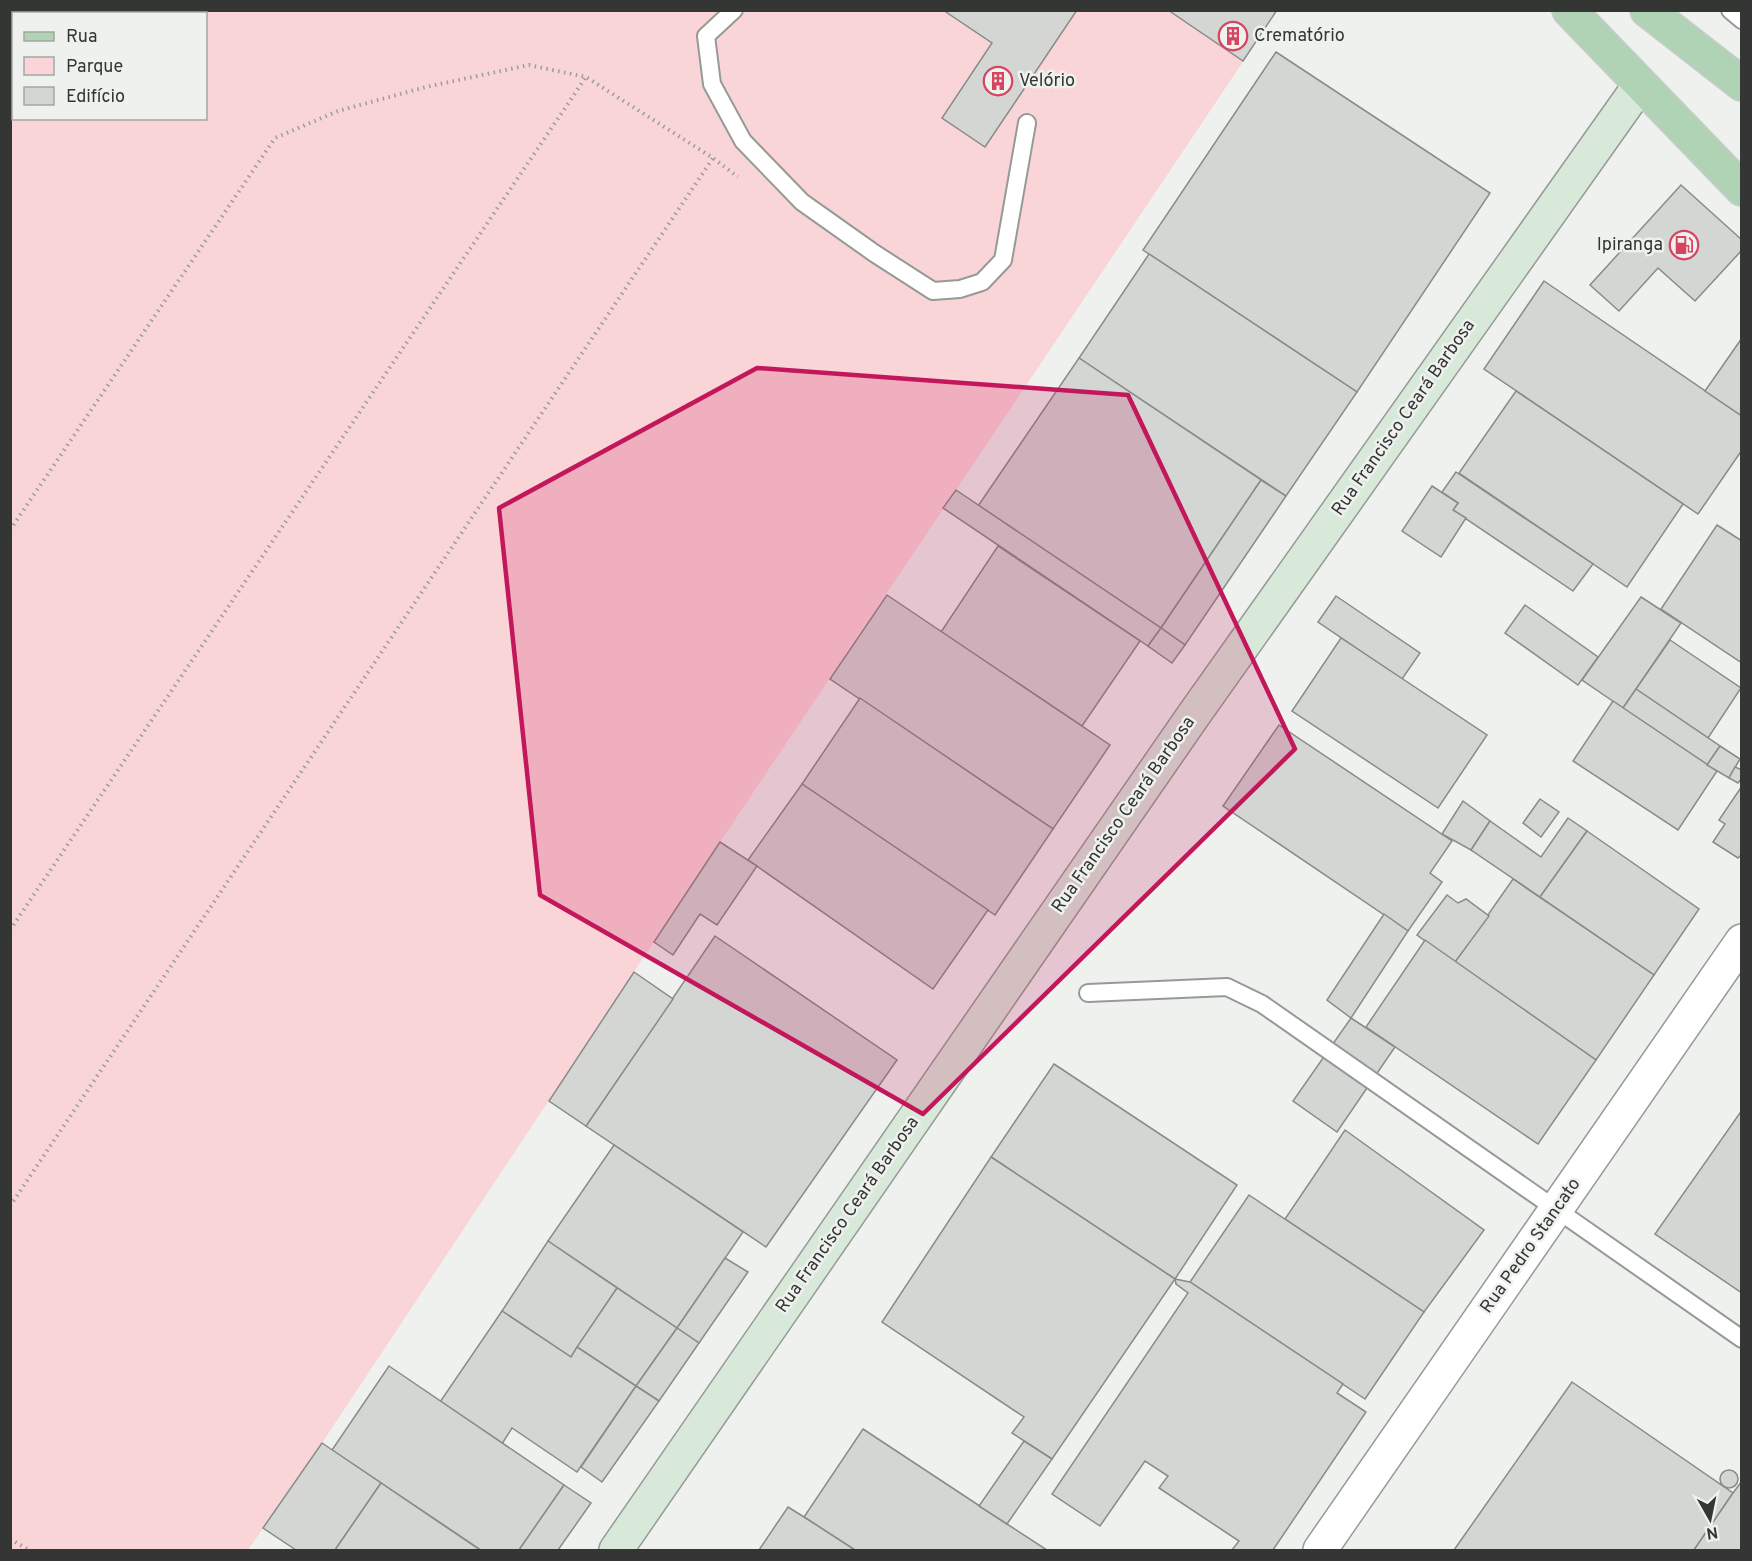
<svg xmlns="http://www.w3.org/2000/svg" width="1752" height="1561" font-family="Overpass,sans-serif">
	<rect width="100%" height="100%" fill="#eef1ee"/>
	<path fill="#fad5d7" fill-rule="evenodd" d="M11,11h1266l-557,831 -398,601 -74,107h-237zM14,14h192v104h-192z"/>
	<g fill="#d3d6d3" stroke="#888b88" stroke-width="1.5">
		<path d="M943,10h134l-92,137 -43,-29 50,-75z"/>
		<path d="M1168,10h109l-34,51z"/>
		<path d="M1276,52l214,141 -133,199 -214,-142z"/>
		<path d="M1681,185l61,55v10l-47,51 -37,-33 -39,43 -29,-26z"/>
		<path d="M1149,254l208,138 -71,104 -207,-138z"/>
		<path d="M1544,281l198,135v34l-44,64 -214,-145z"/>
		<path d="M1742,338v78l-37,-25z"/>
		<path d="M1079,358l182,122 -100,148 -183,-122z"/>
		<path d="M1516,391l167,113 -56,83 -168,-114z"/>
		<path d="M1456,472l137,92 -20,27 -120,-81 5,-7 -16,-11z"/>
		<path d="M1261,480l25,16 -101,149 -24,-17z"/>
		<path d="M1432,486l26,17 -5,7 13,8 -25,39 -39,-26z"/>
		<path d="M956,490l205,138 -13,18 -205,-138z"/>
		<path d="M1717,525l25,16v122l-81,-54z"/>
		<path d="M998,546l142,95 -58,85 -141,-94z"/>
		<path d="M887,595l223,150 -57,84 -223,-150z"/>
		<path d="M1336,596l84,57 -18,26 -84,-57z"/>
		<path d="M1641,597l40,26 -58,85 -41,-28z"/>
		<path d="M1525,605l73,52 -20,28 -73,-52z"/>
		<path d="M1161,628l24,17 -13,18 -24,-17z"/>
		<path d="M1341,638l146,97 -49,73 -146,-97z"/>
		<path d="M1670,640l71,48 -33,50 -72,-49z"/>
		<path d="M1636,689l84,57 -13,19 -84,-57z"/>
		<path d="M860,698l193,131 -58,86 -193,-131z"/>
		<path d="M1613,701l104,70 -39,59 -105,-69z"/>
		<path d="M1279,725l173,116 -22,32 12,9 -34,49 -185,-125z"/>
		<path d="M1720,746l20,13 -11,19 -22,-13z"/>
		<path d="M1735,767l7,3v8l-4,5 -9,-5z"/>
		<path d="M802,784l186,126 -55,79 -185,-129z"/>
		<path d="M1742,786v68l-4,4 -25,-16 12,-18 -6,-4z"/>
		<path d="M1540,799l19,13 -18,25 -18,-14z"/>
		<path d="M1463,801l27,20 -19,29 -29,-16z"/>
		<path d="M1568,818l19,13 -47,66 -69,-47 19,-29 51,36z"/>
		<path d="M1587,831l112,78 -45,66 -114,-78z"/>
		<path d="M720,842l37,24 -40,59 -17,-11 -27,41 -19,-13z"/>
		<path d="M1513,879l141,96 -58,85 -141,-98z"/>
		<path d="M1447,895l11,8 8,-4 23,17 -34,46 -38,-27z"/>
		<path d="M1384,914l24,17 -57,87 -24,-18z"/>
		<path d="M715,936l182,124 -131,187 -180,-121z"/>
		<path d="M1425,940l171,120 -58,84 -172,-117z"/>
		<path d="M634,972l39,27 -87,127 -37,-25z"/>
		<path d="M1351,1018l44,29 -58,85 -44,-31z"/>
		<path d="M1054,1064l183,121 -62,94 -184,-122z"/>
		<path d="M1742,1110v183l-87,-59z"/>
		<path d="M1345,1130l139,100 -60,82 -139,-93z"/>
		<path d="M614,1145l129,87 -66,96 -129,-87z"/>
		<path d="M991,1157l184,122 -123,180 -40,-26 12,-16 -142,-95z"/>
		<path d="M1249,1195l175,117 -59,87 -175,-117z"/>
		<path d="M548,1241l69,47 -46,69 -69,-46z"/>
		<path d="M725,1258l23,14 -49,71 -22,-15z"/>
		<path d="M1175,1279l15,3 153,102 -6,9 29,19 -93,138h-41l7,-9 -80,-53 9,-12 -23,-15 -45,65 -48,-32 136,-201 -12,-9z"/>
		<path d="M617,1288l60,40 -41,58 -59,-39z"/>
		<path d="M502,1311l69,46 6,-10 59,39 -59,86 -65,-44 -10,16 -62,-42z"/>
		<path d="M677,1328l22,15 -40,58 -23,-15z"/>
		<path d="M389,1366l175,119 -45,65h-38l-149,-100z"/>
		<path d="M1572,1382l161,111 -39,57h-240z"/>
		<path d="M636,1386l23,15 -57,81 -21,-15z"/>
		<path d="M863,1429l144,95 40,26h-192l-51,-33z"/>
		<path d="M1024,1441l28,18 -45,65 -28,-18z"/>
		<path d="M322,1443l59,40 -46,67h-39l-33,-22z"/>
		<circle cx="1729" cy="1479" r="9"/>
		<path d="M1742,1481v69h-48l39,-57z"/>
		<path d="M381,1483l99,67h-145z"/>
		<path d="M564,1485l27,18 -33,47h-39z"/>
		<path d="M788,1507l16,10 51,33h-96z"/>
	</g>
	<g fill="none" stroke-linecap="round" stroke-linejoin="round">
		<g stroke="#969a97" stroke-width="20">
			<g id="lane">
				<path d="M734,10l-28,26 6,48 31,57 59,61 72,51 59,38 27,-2 22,-7 21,-22 24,-137"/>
				<path d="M1730,10l12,10"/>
				<path d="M1088,993l139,-6 35,17 480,335"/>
			</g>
		</g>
		<g stroke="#969a97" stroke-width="36">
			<path id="street" d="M1320,1550l422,-609"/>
		</g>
		<g stroke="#969a97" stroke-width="36">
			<path id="secondary" d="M616,1550l577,-834 447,-631"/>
		</g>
		<g stroke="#cacbca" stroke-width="36">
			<g id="primary">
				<path d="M1569,10l173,179"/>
				<path d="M1647,10l95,74"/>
			</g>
		</g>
		<g stroke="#9c9e9c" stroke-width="4" stroke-dasharray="1.5 4.5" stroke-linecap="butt">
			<path d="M10,530l265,-392 63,-27 88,-24 103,-22 57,12 127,81 25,19"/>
			<path d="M10,930l576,-853"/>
			<path d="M10,1206l703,-1048"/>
			<path d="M10,1539l19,11"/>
		</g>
		<use href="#lane" stroke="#fff" stroke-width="16"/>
		<use href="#street" stroke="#fff" stroke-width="33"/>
		<use href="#secondary" stroke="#d8e9da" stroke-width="33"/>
		<use href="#primary" stroke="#b0d3b5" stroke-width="33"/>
	</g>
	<path fill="#c2185b" fill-opacity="0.2" stroke="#c2185b" stroke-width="4.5" stroke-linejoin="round" d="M757,368l371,27 167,354 -372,365 -383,-219 -41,-387z"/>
	<defs>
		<g id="building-ring" transform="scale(1.5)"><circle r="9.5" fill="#eef1ee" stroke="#d54561" stroke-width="1.5"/><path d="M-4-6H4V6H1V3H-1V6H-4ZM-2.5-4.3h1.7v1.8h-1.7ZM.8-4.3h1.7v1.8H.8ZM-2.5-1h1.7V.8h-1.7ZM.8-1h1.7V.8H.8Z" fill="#d54561"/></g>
		<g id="fuel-ring" transform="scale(1.5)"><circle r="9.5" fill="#eef1ee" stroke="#d54561" stroke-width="1.5"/><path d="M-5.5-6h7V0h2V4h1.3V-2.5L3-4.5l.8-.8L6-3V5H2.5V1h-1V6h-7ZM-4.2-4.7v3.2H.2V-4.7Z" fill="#d54561"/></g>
	</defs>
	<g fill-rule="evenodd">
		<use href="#building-ring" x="1233" y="36"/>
		<use href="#building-ring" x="998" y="81"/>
		<use href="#fuel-ring" x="1684" y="245"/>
	</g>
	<g text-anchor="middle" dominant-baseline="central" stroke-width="5" stroke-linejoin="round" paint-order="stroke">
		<g font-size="18" fill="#343634" stroke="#eef1ee" text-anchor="start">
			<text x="1254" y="36">Crematório</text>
			<text x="1019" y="81">Velório</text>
			<text x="1663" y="245" text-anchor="end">Ipiranga</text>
		</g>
		<g font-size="18" fill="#343634" stroke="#eef1ee">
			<text transform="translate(1404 418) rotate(-55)">Rua Francisco Ceará Barbosa</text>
			<text transform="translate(1124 815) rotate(-55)">Rua Francisco Ceará Barbosa</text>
			<text transform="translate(848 1215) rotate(-55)">Rua Francisco Ceará Barbosa</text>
			<text transform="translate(1531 1246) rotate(-55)">Rua Pedro Stancato</text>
		</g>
	</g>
	<rect width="1752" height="1561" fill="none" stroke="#343634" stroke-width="24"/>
	<rect x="12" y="12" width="195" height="108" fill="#eef1ee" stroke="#a4a6a4" stroke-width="1.5"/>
	<rect x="24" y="32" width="30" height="9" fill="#b0d3b5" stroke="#a4a6a4" stroke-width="1.5"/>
	<text x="66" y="42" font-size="18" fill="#343634">Rua</text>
	<rect x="24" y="57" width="30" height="18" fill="#fad5d7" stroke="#a4a6a4" stroke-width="1.5"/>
	<text x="66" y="72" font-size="18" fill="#343634">Parque</text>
	<rect x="24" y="87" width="30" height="18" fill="#d3d6d3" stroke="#a4a6a4" stroke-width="1.5"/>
	<text x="66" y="102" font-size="18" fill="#343634">Edifício</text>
	<g transform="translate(1710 1519) rotate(171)" stroke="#eef1ee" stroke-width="4.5" paint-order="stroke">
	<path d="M0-4.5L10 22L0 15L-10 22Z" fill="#343634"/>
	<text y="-9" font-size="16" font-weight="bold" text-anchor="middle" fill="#343634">N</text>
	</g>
</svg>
